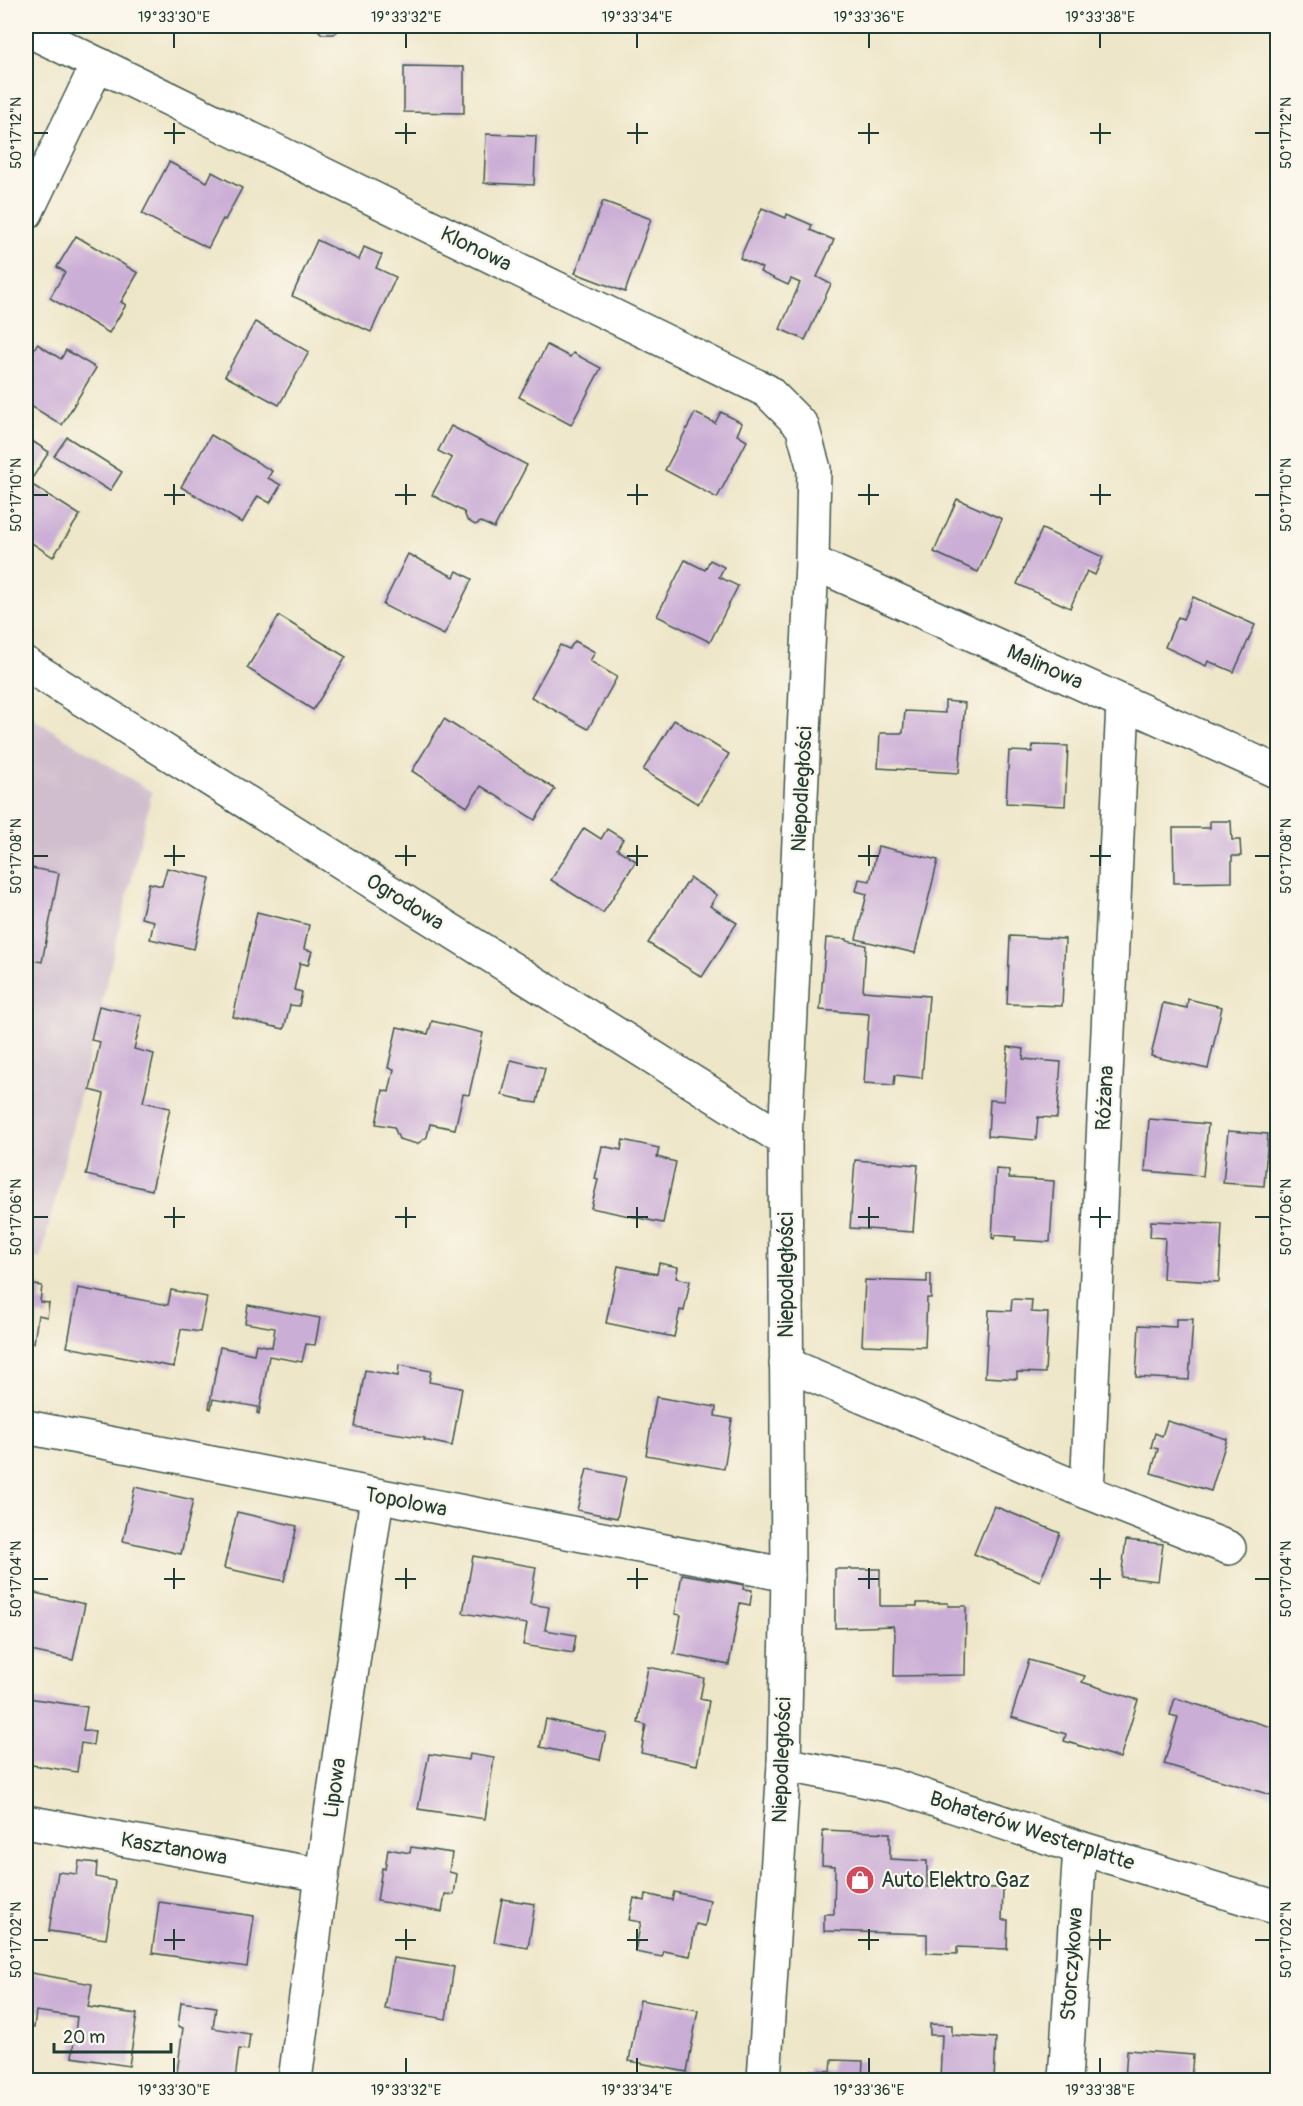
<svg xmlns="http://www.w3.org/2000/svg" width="1303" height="2106" font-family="Pangolin,sans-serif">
	<rect width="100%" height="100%" fill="#fbf7ec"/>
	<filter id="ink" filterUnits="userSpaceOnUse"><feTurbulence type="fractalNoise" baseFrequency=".0167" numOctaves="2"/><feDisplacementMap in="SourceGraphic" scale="12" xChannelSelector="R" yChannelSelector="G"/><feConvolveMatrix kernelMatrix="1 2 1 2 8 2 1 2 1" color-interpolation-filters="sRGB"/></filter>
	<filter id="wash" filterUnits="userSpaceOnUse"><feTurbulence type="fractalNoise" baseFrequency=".008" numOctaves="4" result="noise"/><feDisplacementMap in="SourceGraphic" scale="24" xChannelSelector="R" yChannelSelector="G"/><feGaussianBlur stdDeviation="1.35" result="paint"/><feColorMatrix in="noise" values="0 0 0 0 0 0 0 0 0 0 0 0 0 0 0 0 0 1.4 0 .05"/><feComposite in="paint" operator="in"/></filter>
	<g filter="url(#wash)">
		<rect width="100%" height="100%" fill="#eee6c8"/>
		<path fill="#d0bdcd" d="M26,714l126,78 -111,467 -15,-3z"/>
		<g id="blocks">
			<g fill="#cbaed6">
				<path d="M288,26h56l-10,8h-12l-6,-6h-28z"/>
				<path d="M404,66l60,1v46l-60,-1z"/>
				<path d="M486,134l50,2 -2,49 -50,-2z"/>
				<path d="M169,162l38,20 5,-10 30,16 -17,32 -2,-1 -15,29 -66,-34z"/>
				<path d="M603,201l48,18 -26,73 -50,-19z"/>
				<path d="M762,208l24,10 1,-4 25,11 -2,5 24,10 -17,37 14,7 -26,56 -25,-11 20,-46 -9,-4 -3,6 -28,-13 2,-4 -22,-10z"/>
				<path d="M76,236l62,37 -17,29 5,3 -17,28 -59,-35 15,-26 -8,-5z"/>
				<path d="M317,240l42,20 5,-13 18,8 -6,13 20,9 -25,55 -79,-36z"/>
				<path d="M255,322l54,30 -30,53 -54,-29z"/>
				<path d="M37,344l24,15 5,-9 30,18 -34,57 -36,-22v-38z"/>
				<path d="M547,345l23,12 3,-4 28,15 -30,57 -52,-28z"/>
				<path d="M721,412l21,11 -5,12 10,6 -30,57 -52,-28 30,-57 20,10z"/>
				<path d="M451,426l76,39 -33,63 -13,-6 -6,3 -8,-5 -3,-8 -32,-17 20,-37 -14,-7z"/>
				<path d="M211,435l61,36 -4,7 13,7 -11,18 -12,-7 -16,27 -61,-36z"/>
				<path d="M26,437l23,15 -16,25 -7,-5z"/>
				<path d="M67,437l55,35 -12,19 -56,-35z"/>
				<path d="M26,481l54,34 -27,42 -27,-18z"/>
				<path d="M957,499l45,20 -24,53 -44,-20z"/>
				<path d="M1042,529l61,28 -8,18 -8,-4 -17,37 -53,-24z"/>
				<path d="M408,554l46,23 3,-6 15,8 -28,56 -61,-30z"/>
				<path d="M685,560l20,10 5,-10 14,7 -5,10 19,9 -28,56 -53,-26z"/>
				<path d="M1193,597l62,28 -21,47 -26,-11 -2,5 -41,-19 13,-30 5,2z"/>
				<path d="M279,616l67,41 -33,53 -66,-42z"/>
				<path d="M575,641l20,11 -5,9 27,16 -29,52 -57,-32 29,-52 9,4z"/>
				<path d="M945,701l20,2 -6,70 -81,-5 2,-35h23l2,-22 40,2z"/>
				<path d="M444,719l111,70 -20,31 -54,-34 -14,21 -55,-36z"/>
				<path d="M674,720l55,34 -31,50 -55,-34z"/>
				<path d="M1033,745l35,1 -3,60 -59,-3 3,-52 23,1z"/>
				<path d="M1210,821h21l1,19h8l1,16h-9v26l-58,1 -1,-55h37z"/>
				<path d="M584,828l17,11 6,-10 16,10 -6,10 19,12 -33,52 -52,-33z"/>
				<path d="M878,846l60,14 -23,93 -59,-14 11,-45 -11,-3 3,-12 11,2z"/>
				<path d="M26,867l33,6 -17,89 -16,-3z"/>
				<path d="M167,868l43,10 -16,71 -44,-10 4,-18 -13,-3 8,-35 13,3z"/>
				<path d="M690,878l27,17 -7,11 27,17 -35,54 -54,-34z"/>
				<path d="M1276,879h2v55h-4z"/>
				<path d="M257,912l52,13 -5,24 8,2 -4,14 -8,-2 -6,27 8,2 -3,14 -9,-1 -6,24 -51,-12z"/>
				<path d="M1010,936l55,3 -3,67 -55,-2z"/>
				<path d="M826,938l21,1v2l19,4 -3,46 66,5 -7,82 -27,-3 -1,10 -30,-2 5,-69 -49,-4z"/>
				<path d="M1188,999l34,8 -14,62 -57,-13 12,-53 24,5z"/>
				<path d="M99,1006l43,10 -8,33 20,5 -11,48 27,6 -18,82 -66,-15 18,-81 -14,-4 10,-48 -9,-2z"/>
				<path d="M432,1021l51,12 -14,62 -6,-1 -8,35 -25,-5 -3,13 -10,7 -18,-5 -5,-12 -18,-3 7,-34 6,2 5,-23 -6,-1 9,-41 31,7z"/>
				<path d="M1008,1047l16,2 -1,10 38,3 -4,56 -19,-1 -2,23 -48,-4 2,-36 14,1z"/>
				<path d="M511,1060l34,8 -8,35 -15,-2 1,-1 -21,-5z"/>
				<path d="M1149,1119l59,5 -5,52 -58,-5z"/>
				<path d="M1228,1131l40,3 -4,52 -41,-3z"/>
				<path d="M623,1140l36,8 -2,9 19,5 -13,61 -72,-15 7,-28 -3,-1 7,-33 19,4z"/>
				<path d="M855,1160l63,5 -5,67 -63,-4z"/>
				<path d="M996,1169l13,1v8l45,3 -4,61 -35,-2 1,-3 -21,-2 -1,4 -2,-1z"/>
				<path d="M1151,1221l71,3 -3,58 -56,-3 2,-41 -15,-1z"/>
				<path d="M659,1263l19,4 -2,11 14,3 -6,30 -4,-1 -6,27 -68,-14 12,-57 39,8z"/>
				<path d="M927,1274h4v24h-4l-2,49 -63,-2 3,-65 62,2z"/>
				<path d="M26,1284l16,2 -2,16 9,1 -2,14 -9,-2 -4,28 -8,-1z"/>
				<path d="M78,1288l90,17 3,-15 36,7 -7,35 -19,-3 -7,38 -107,-20z"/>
				<path d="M1012,1299l20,1 -1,12 17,1 -3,60 -28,-1v7l-32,-2 4,-67 22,1z"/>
				<path d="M248,1305l72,13 -5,27 -9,-1 -4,18 -33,-6 -10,58 -2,-1 1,-6 -45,-8 -2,10 -2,-1 11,-61 34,7 2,-10 16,3 3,-19 -30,-5z"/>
				<path d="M1176,1319h17l-4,61 -53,-3 3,-52 37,2z"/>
				<path d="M399,1365l32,6 -2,11 33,6 -10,58 -28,-6 1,-2 -70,-11 10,-57 33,6z"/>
				<path d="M656,1397l60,10 -1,9 17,3 -8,50 -78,-14z"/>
				<path d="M1167,1421l60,18 -16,52 -60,-18 7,-24 -7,-2 4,-14 7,3z"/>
				<path d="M587,1469l39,8 -9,41 -40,-8z"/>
				<path d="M135,1487l58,13 -12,54 -58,-13z"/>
				<path d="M994,1506l66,27 -20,48 -66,-27z"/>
				<path d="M237,1512l60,14 -13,55 -60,-13z"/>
				<path d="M1126,1540l37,4 -5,37 -37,-4z"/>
				<path d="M473,1556l63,11 -6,37 19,3 -4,23 31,5 -3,18 -50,-8 4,-21 -64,-11z"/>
				<path d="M835,1569h45v37h37v-3h31v3h18l-1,69 -71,1 1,-42 -2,-8 -58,2z"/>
				<path d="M682,1574l62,11 -1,4 9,1 -2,15 -10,-2 -11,62 -55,-11 7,-39 -6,-1z"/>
				<path d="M26,1591l59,13 -12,56 -47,-10z"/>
				<path d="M1029,1660l56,16 -3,6 56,18 -18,58 -56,-17 2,-7 -55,-17z"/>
				<path d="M648,1667l56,11 -4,21 9,2 -12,64 -56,-12 5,-28 -8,-2z"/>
				<path d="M28,1698l59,9 -4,23 12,1 -2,14 -12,-2 -4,29 -51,-8v-52z"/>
				<path d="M1175,1698l103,31v68l-114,-33 14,-47 -8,-2z"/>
				<path d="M546,1719l60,14 -6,27 -60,-13z"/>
				<path d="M429,1754l40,6 1,-6 24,4 -9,61 -67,-10z"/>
				<path d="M823,1830l67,3v26l37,2v26l76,1 -1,32h6l-1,29 -50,-2v7l-30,-1v-19l-103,-3v-17h10l1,-48 -13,-1z"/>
				<path d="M411,1847l41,6 -3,19 8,2 -3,21 -9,-1 -3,18 -65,-11 5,-33 3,1 3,-20 22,4z"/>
				<path d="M79,1861l18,2 -1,14 19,4 -9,58 -57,-8 9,-59 19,2z"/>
				<path d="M674,1892l36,8 -5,26 -9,-2 -6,32 -26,-5 -2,6 -27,-5 6,-30 -12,-2 5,-22 11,3 1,-7 26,6z"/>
				<path d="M502,1899l33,5 -7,44 -34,-6z"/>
				<path d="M159,1902l95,14 -7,51 -95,-14z"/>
				<path d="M393,1958l61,9 -8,52 -61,-10z"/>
				<path d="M26,1972l66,12 -4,23 49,7 -8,52 -57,-9 5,-40 -41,-6 -2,17 -8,-1z"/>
				<path d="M640,2000l58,10 -11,62 -58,-11z"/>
				<path d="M181,2002l35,5 -3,21 37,6 -2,16 -9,-1 -4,31h-59l7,-52 -5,-2z"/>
				<path d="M930,2024l22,1v10l44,3 -2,42h-54l2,-45h-12z"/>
				<path d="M1127,2050l66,5 -2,25h-66z"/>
				<path d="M832,2060l31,1 -1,19h-53l1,-10 21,1z"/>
				<path d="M878,2074l16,1v5h-16z"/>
			</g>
		</g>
	</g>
	<g filter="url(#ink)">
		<use href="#blocks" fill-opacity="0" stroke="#3e564a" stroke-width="1.5"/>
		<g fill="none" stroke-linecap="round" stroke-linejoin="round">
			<g stroke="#3e564a" stroke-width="36">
				<g id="minor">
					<path d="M26,29l741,362 35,35 12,43 -2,93 -27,578 3,435 -4,189 -20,316"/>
					<path d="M26,213l64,-133 10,-15"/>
					<path d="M812,562l466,210"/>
					<path d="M26,664l759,476"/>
					<path d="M786,1364l301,128 36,-789"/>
					<path d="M26,1427l762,148"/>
					<path d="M1087,1492l142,56"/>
					<path d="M784,1764l109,22 187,62 198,60"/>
					<path d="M26,1822l296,53"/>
					<path d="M295,2080l27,-205 55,-378"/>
					<path d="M1065,2080l15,-232"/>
				</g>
			</g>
			<use href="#minor" stroke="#fff" stroke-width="33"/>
		</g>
	</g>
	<path fill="none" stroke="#1f3d34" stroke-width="2" d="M174,33v15M406,33v15M637,33v15M869,33v15M1100,33v15M174,123v21M406,123v21M637,123v21M869,123v21M1100,123v21M33,133h15M164,133h21M395,133h21M627,133h21M858,133h21M1090,133h21M1255,133h15M174,484v21M406,484v21M637,484v21M869,484v21M1100,484v21M33,495h15M164,495h21M395,495h21M627,495h21M858,495h21M1090,495h21M1255,495h15M174,845v21M406,845v21M637,845v21M869,845v21M1100,845v21M33,856h15M164,856h21M395,856h21M627,856h21M858,856h21M1090,856h21M1255,856h15M174,1207v21M406,1207v21M637,1207v21M869,1207v21M1100,1207v21M33,1217h15M164,1217h21M395,1217h21M627,1217h21M858,1217h21M1090,1217h21M1255,1217h15M174,1568v21M406,1568v21M637,1568v21M869,1568v21M1100,1568v21M33,1579h15M164,1579h21M395,1579h21M627,1579h21M858,1579h21M1090,1579h21M1255,1579h15M174,1929v21M406,1929v21M637,1929v21M869,1929v21M1100,1929v21M33,1940h15M164,1940h21M395,1940h21M627,1940h21M858,1940h21M1090,1940h21M1255,1940h15M174,2058v15M406,2058v15M637,2058v15M869,2058v15M1100,2058v15"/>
	<defs>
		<g id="shop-disc" transform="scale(1.5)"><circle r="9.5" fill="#d1495b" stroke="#fbf7ec"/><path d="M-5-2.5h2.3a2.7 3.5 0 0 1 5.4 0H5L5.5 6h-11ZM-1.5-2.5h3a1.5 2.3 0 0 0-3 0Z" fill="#fff"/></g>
	</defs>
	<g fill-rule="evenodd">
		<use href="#shop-disc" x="860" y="1880"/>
	</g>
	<g text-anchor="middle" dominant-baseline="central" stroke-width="4.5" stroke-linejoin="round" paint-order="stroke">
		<g font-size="21" fill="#1f3d34" stroke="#fbf7ec">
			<text transform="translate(476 249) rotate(26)">Klonowa</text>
			<text transform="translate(1045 667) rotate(24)">Malinowa</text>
			<text transform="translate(802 789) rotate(-87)">Niepodległości</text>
			<text transform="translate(405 902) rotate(32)">Ogrodowa</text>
			<text transform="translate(1105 1098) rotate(-87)">Różana</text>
			<text transform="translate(786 1275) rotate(-90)">Niepodległości</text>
			<text transform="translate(406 1502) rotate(11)">Topolowa</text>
			<text transform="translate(782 1760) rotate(-88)">Niepodległości</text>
			<text transform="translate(335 1788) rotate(-82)">Lipowa</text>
			<text transform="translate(1032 1831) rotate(18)">Bohaterów Westerplatte</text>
			<text transform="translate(174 1849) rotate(10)">Kasztanowa</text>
			<text transform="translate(1072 1964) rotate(-86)">Storczykowa</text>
		</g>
		<g font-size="21" fill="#1f3d34" stroke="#fbf7ec" text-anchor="start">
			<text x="881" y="1880">Auto Elektro Gaz</text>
		</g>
	</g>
	<rect width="1303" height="2106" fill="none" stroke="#fbf7ec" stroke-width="66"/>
	<path d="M54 2043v9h117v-9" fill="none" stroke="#1f3d34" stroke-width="3"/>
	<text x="63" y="2043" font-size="18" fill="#1f3d34" stroke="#fbf7ec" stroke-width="4.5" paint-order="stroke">20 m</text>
	<rect x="33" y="33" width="1237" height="2040" fill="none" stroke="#1f3d34" stroke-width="2"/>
	<g font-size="15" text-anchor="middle" fill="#1f3d34">
		<text x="174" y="22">19°33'30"E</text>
		<text x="406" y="22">19°33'32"E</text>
		<text x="637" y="22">19°33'34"E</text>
		<text x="869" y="22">19°33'36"E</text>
		<text x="1100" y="22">19°33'38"E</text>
		<text transform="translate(16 133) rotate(-90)" y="5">50°17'12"N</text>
		<text transform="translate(1286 133) rotate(-90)" y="5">50°17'12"N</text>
		<text transform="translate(16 495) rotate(-90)" y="5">50°17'10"N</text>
		<text transform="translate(1286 495) rotate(-90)" y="5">50°17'10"N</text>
		<text transform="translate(16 856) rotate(-90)" y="5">50°17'08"N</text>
		<text transform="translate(1286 856) rotate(-90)" y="5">50°17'08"N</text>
		<text transform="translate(16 1217) rotate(-90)" y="5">50°17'06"N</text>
		<text transform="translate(1286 1217) rotate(-90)" y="5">50°17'06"N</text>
		<text transform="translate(16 1579) rotate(-90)" y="5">50°17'04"N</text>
		<text transform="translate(1286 1579) rotate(-90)" y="5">50°17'04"N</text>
		<text transform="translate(16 1940) rotate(-90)" y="5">50°17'02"N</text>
		<text transform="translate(1286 1940) rotate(-90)" y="5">50°17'02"N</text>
		<text x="174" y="2095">19°33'30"E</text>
		<text x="406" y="2095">19°33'32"E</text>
		<text x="637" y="2095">19°33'34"E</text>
		<text x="869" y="2095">19°33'36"E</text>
		<text x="1100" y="2095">19°33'38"E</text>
	</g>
</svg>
